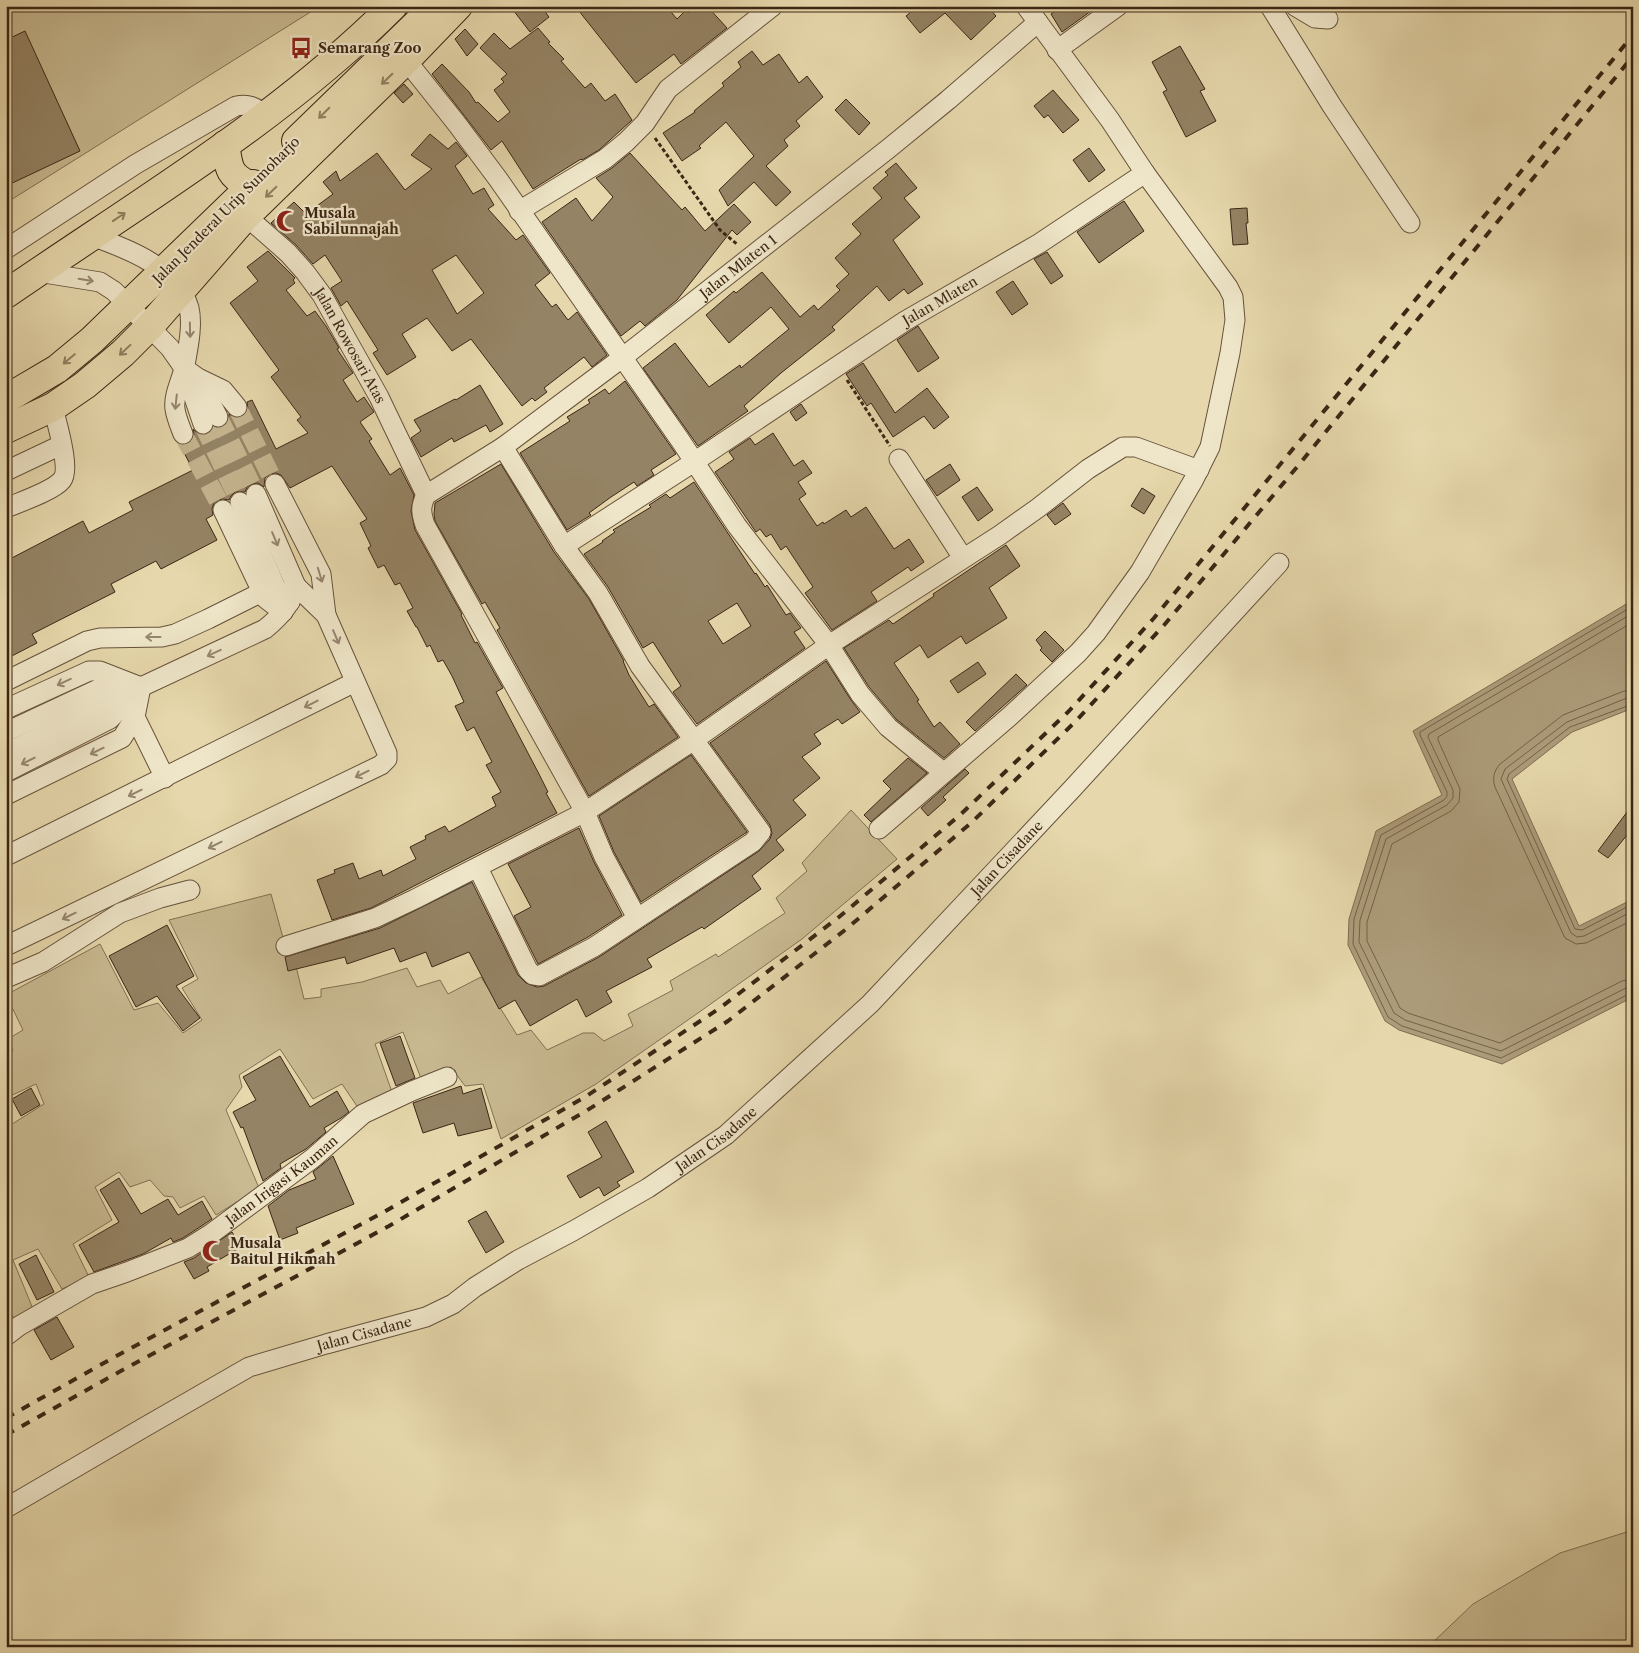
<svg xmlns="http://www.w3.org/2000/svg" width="1639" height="1653" font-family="'Libre Caslon Text',serif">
	<rect width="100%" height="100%" fill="#e6d8ac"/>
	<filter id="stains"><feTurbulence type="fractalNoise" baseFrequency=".004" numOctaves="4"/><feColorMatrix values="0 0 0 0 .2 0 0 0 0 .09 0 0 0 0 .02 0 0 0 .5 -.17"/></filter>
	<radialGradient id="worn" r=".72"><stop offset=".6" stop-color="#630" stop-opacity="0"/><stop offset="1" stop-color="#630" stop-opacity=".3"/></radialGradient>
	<g fill="#c9ba92" stroke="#827054">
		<path d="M6,6h314l-314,197z"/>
		<path d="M851,810l46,49 -95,80 -104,74 -102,71 -95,55 -18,-55 -18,2 -14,-19 -29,14 -19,-49 -28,12 17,48 -31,20 -19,-28 -29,15 -33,-50 -41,26 3,12 -16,23 33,78 -43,27 -12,-19 -24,12 -7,-11 -9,-1 -14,-16 -20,7 -11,-15 -24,15 17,33 -39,24 16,33 -27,12 -24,-40 -25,11 20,49 -19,10 -8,-18v-176l3,1 35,-22 -8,-20 -30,14v-43l7,-4 -5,-12 15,-9 -17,-35 94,-51 34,66 24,-7 25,30 19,-13 -20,-32 16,-9 -29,-59 102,-26 14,51 7,5 12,49 17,-2v-8l41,-7 45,-14 10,19 23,-7 8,14 33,-17 36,58 14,-5 16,20 36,-17h11l10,8 29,-15 -5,-12 45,-24 -3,-9 46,-27 2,3 67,-44 -9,-15 31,-27 -5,-8z"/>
		<path d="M1633,1530v117h-205l45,-43 87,-51z"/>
	</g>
	<path fill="#ac9b79" stroke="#7f6c51" d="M1633,600v108l-61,24 -60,47 67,147 54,-27v98l-131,67 -103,-34 -14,-9 -37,-76 1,-26 27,-88 66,-36 -29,-64z"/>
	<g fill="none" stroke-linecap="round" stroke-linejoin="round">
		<g stroke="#746047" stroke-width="1">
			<path d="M1633,606l-213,126v3l27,57v4l-3,4 -63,35 -27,84 -1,25 35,73 14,9 99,32 128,-64 4,-1"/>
			<path d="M1633,613l-204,121 -1,3 25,53v8l-6,7 -61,34 -26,81 -1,22 35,71 11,7 96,31 125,-63 7,-1"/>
			<path d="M1633,622l-195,115v3l22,49 -1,13 -8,9 -59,33 -25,78v19l33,67 8,5 92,30 122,-62 11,-2"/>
			<path d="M1633,690l-9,1 -61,24 -63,49c-6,7 -8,14 -5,23l70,151 11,6 10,-1 47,-23"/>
			<path d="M1633,697l-6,1 -60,24 -62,47 -4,10 70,154 6,4 7,-1 49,-25"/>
			<path d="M1633,704l-63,23 -61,47 -2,5 68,150 7,1 51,-26"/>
		</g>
	</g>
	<g fill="#948364" stroke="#3c2615" fill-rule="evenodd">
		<path d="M510,6h31l8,11 -19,15z"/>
		<path d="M575,6h91l11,13 9,-9 2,3 7,-7h12l20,22 -46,36 -7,-10 -38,29z"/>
		<path d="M918,6h69l9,10 -25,24 -26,-27 -25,20 -14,-17z"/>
		<path d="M1064,6h34l-36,26 -11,-18z"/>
		<path d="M538,28l12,14 -2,1 16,16 -3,2 24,27 6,-5 14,18 10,-7 17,26 -33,30 -17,10 -1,-1 -48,30 -31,-48 -11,9 -59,-76 10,-10 27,28 7,11 2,-1 20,20 12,-10 -16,-22 10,-8 -3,-3 6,-5 -27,-26 14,-15 16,16z"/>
		<path d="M465,29l13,15 -11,12 -12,-17z"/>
		<path d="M25,31l55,120 -74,35v-146z"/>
		<path d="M1180,46l25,43 -5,2 16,30 -30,16 -23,-45 4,-2 -15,-28z"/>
		<path d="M752,51l11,14 16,-11 20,29 8,-7 16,21 -27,24 4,5 -16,14 4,6 -22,20 25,26 -15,14 -22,-24 -26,24 -9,-16 35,-34 -28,-34 -27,24 2,2 -19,13 -19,-28 32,-21 -1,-1 30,-25 -2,-3 19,-16 -3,-5z"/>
		<path d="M404,84l9,10 -10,9 -9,-10z"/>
		<path d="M1053,90l26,30 -16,13 -15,-18 -4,3 -10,-12z"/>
		<path d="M846,99l24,24 -11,12 -24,-25z"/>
		<path d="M430,134l18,15 8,-7 11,14 -12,10 18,28 11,-6 10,17 -6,4 28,31 7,-5 27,38 -15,12 17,22 4,-3 12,16 9,-8 30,43 -15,12 -8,-10 -40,31 3,4 -12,9 -3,-3 -10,8 -51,-67 -19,12 -25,-33 -25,16 14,23 -29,18 -14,-22 5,-3 -31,-49 -6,5 -10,-18 11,-7 -17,-26 -12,9 -17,-19 -25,-22 23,-21 12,12 27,-20 -10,-12 13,-11 4,10 37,-28 28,37 27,-21 -21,-14zM456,255l28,38 -27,21 -25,-44z"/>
		<path d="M1089,148l16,22 -16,12 -16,-22z"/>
		<path d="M630,153l52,57 3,-3 20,24 29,-27 17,18 -14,13 -5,-5 -55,70 -32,26 -5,-5 -19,15 -79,-114 34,-24 16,23 21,-24 -17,-19 16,-10z"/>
		<path d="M896,163l21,25 -13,10 16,19 -27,23 30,44 -15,10 -4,-5 -15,12 -12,-15 -45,41 3,3 -54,43 -37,33 4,5 -50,35 -55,-78 32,-25 34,44 31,-22 1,3 48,-39 -18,-22 -42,36 -23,-28 28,-24 2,2 26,-21 38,45 14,-12 4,5 22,-20 -4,-4 13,-12 -14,-16 26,-24 -9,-10 30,-26 -9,-10 15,-13 -3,-3z"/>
		<path d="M1124,201l20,30 -45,32 -22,-31z"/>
		<path d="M1247,208l1,15h-2l2,21 -15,1 -3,-36z"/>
		<path d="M268,251l27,27 -2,2 2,3 -9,7 21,26 8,-5 11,15 13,22 -2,1 16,24 -10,7 14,22 7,-5 10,15 -14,10 12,17 -3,2 21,34 10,-7 14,27 -3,16 4,19 47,84 -1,1 14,28 2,-1 26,46 -7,4 43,82 9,18 -2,1 11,20 -186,95 -39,12 -15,-40 18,-7 -1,-3 19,-7 6,16 22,-9 2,6 33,-17 -6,-12 16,-8 -1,-3 20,-10 4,6 47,-26 -4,-9 9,-5 -15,-27 6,-3 -18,-35 -7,4 -12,-25 9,-4 -12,-26 -9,-16 -5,2 -8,-17 -3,2 -10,-20h-1l-9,-16 6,-3 -13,-25 -5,2 -11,-20 -6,3 -10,-20 3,-2 -11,-23 7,-4 -35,-53 -42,22 -9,-13 -5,-2 -6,1 -5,4 -1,9 -6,-4 -6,1 -5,3 -2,5h-10l-4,4 -2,4 -6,-1 -5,1 -4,3 -2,6 1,6 -7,4 11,21 -56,29 -5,-8 -45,23 4,8 -83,42 5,9 -31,16v-98l77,-40 6,12 44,-23 -4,-8 64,-32 -13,-25h7l4,-4 3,-6 -1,-6 7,6h6l5,-3 3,-5h9l5,-4 1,-9 5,4h4l6,-3 4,-5 -1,-8 5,-2 24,49 32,-16 -11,-13 4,-3 -30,-40 8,-7 -49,-67 28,-22 -11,-14z"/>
		<path d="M1047,252l16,24 -12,8 -17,-25z"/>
		<path d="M1013,281l15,23 -16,11 -16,-23z"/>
		<path d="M918,326l21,32 -21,14 -21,-32z"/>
		<path d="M863,363l32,50 32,-25 22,29 -15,12 -10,-13 -31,21 -22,-34 -4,3 -21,-32z"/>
		<path d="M625,381l51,73 -25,16 3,5 -17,11 -3,-4 -23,15 -22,16 2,2 -24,15 -47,-77 50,-32 -3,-4 23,-14 -2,-3 17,-11 4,5z"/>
		<path d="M480,385l23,39 -13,8 -4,-7 -32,17 -2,-4 -31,19 -10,-19 10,-7 -7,-11 41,-21 1,1z"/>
		<path d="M801,404l6,9 -11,8 -6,-9z"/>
		<path d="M773,433l21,33 9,-6 9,13 -14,9 8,12 -7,5 18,27 6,-4 1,2 22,-14 5,7 15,-10 28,42 15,-10 15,23 -13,9 -3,-4 -37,25 6,9 -45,29 -27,-37 8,-6 -27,-41 -5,4 -10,-16 -5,3 -6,-8 -4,3 -41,-60 19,-13 -5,-7 21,-14 5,7z"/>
		<path d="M501,464l53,88 35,47 35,62h-1l6,14 20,32 5,-3 24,33 -89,59 -92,-166 3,-2 -15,-26 -3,2 -47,-83 -1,-7 1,-11z"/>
		<path d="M950,464l10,16 -23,16 -11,-16z"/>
		<path d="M694,482l61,92 1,-1 9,14 2,-2 19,30 4,-2 11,15 -7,4 11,16 -108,76 -24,-32 8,-6 -28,-44 -10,6 -35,-61 -24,-33 19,-12 -1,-1 13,-9 -2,-2 38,-23 -2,-2 17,-11 4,4zM737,603l14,23 -28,18 -15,-23z"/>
		<path d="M977,487l16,23 -15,11 -16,-24z"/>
		<path d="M1142,488l13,8 -11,18 -13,-8z"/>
		<path d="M1063,503l8,11 -16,11 -8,-10z"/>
		<path d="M1006,545l14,21 -31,22 18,30 -41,26 -5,-8 -33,22 -8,-13 -26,18 25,37 -2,1 17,26 6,-5 20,22 -16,14 -48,-39 -27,-32 -25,-39 45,-28 4,4 41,-28 -1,-2z"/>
		<path d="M1045,631l19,19 -12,12 -12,-12 2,-2 -6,-8z"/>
		<path d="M826,661l25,39 9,12 -18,12 -4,-5 -24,15 7,10 -19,13 18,21 -27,22 13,15 -30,25 8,10 -32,26 9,13 -57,40 -2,-2 -55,32 5,8 -46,24 6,11 -26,15 -9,-18 -47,27 -15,-26 -16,9 -30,-57 -37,15 -6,-15 -26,10 -6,-14 -47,16 -2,-7 -57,14 -3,-14 95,-29 92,-46 46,93 8,8 11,4 7,-1 55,-29 160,-106 11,-12 2,-6 -2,-8 -60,-82z"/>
		<path d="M978,662l8,12 -28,19 -8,-12z"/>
		<path d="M1016,674l11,11 -52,46 -9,-9z"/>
		<path d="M691,755l56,77 -106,70 -27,-50 -15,-36z"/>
		<path d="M908,758l19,15 -56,49 -7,-7 27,-26 -8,-8z"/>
		<path d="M965,769l4,4 -26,24 3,3 -18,16 -7,-8z"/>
		<path d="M1633,804v24l-25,30 -10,-7z"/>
		<path d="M579,828l15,34 28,53 -34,22 -50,27 -24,-48 17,-9 -23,-43z"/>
		<path d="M167,925l27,51 -18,10 24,32 -17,13 -26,-35 -21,11 -27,-51z"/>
		<path d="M400,1036l15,42 -19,8 -16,-43z"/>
		<path d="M280,1056l30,51 27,-16 12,21 -8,6 -17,10 2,4 -20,17 -26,15 1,4 -18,13 -20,-54 -2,1 -8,-16 23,-12 -13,-23z"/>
		<path d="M461,1086l2,8 18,-6 11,40 -34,8 -4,-13 -31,10 -10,-30z"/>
		<path d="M31,1088l9,17 -19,11 -9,-17z"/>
		<path d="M606,1121l28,51 -17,10 3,4 -16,10 -5,-9 -19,11 -13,-22 35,-19 -14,-25z"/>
		<path d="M333,1156l21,48 -58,24 2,5 -18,7 -12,-34 21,-16 27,-11 -3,-7z"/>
		<path d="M119,1178l22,36 27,-15 10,16 24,-14 10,18 -29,19 -10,4 -2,-4 -28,16 -49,18 -15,-27 40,-23 -19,-32z"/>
		<path d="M486,1211l18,31 -18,11 -18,-32z"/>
		<path d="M232,1232l9,15 -34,20 2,4 -15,8 -10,-17 10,-4z"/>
		<path d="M36,1255l18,37 -17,8 -18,-36z"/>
		<path d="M57,1317l17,30 -23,13 -17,-30z"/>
	</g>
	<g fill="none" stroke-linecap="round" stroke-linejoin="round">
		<g stroke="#c4b48e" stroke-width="19" stroke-dasharray="19 9" stroke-linecap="butt">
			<path d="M237,407l38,77"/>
			<path d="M218,417l38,77"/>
			<path d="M203,424l37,78"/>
			<path d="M183,434l40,76"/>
		</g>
		<g stroke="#66523b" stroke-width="21">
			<g id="minor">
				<path d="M1270,6l62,100 78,117"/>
				<path d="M1295,6l20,12 13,1"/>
				<path d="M1057,50l61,-44"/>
				<path d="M406,60l51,64 41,55 182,261 57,86 92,119 31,49 28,33 55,45"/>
				<path d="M519,211l86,-52 21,-17 19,-19 23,-34 105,-83"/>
				<path id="s1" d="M246,216l42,37 17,19 17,23 57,102 47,98"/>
				<path d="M92,236c36,13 85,31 97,72 4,17 -1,40 -4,57 -3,14 -12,30 -10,44 1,8 5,17 8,25"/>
				<path d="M6,249l130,-85 100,-58c12,-2 20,0 28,10"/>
				<path d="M38,272l62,10 14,9 56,57 14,20 19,56"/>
				<path d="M184,368l14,10 25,12 14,17"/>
				<path d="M198,378l20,39"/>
				<path d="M899,459l64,99"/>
				<path d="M6,471l55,-26"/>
				<path d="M275,484l46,90 5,41"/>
				<path d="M240,502l36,86 14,14"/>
				<path d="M6,508c14,-6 47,-17 56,-28 9,-11 -6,-59 -9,-73"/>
				<path d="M223,510l39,82 4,7 17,13"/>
				<path id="s2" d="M564,546l130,-84 211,-141 135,-78 105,-70 -35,-53 -84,-114"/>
				<path d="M6,681l81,-40 13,-3 62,-1 13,-3 33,-15 54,-27"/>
				<path d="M6,709l83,-38h11l41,16 124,-58c15,-12 27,-25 31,-43l-40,-92"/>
				<path d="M135,717l30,61"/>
				<path d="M6,732l92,-43 34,-2"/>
				<path d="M6,753l122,-60"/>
				<path d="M6,772l104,-53 31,-32"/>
				<path d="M6,795l116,-57 13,-21 6,-30"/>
				<path d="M879,829l131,-113 68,-63 18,-20 44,-61 53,-91 17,-34 20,-94 5,-33 -2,-23 -5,-10 -83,-114"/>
				<path d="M6,856l349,-174"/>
				<path d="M478,868l50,102 5,5 6,1 55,-29 159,-105 8,-10 -121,-166 -42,-73 -34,-47 -61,-99"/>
				<path id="s3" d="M637,918l-33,-61 -19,-45 -160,-287c-4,-12 -5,-18 1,-30l77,-48 119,-89 266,-209 60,-49 90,-78"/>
				<path d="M6,946l375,-181 6,-6v-6l-61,-138 -30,-29"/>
				<path d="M286,946l89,-28 40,-19 170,-87 109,-72 135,-95 171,-110 38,-27 50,-39 35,-22h13l63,23"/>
				<path d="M6,978l37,-16 77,-49 40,-15 30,-8"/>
				<path id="s4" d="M6,1336l13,-10 73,-42 35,-12 61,-24 24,-15 101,-75 50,-44 49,-23 35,-14"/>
				<path id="s5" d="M6,1508l137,-80 106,-61 77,-23 100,-27 27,-13 22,-17 43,-27 55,-29 75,-43 78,-53 144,-131 202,-215 207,-226"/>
			</g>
		</g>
		<g stroke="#3c2615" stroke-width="30">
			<g id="highway">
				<path d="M296,141l134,-130"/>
				<path d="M225,145c4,20 2,29 22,39h6"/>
				<path d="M6,294c132,-91 273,-174 387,-288"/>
				<path d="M6,399l51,-30 35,-29 156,-151"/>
				<path d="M6,429l47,-22 32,-22 38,-32 27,-27 96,-110 160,-156 52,-54"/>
			</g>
		</g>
		<g stroke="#3c2615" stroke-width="3" stroke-dasharray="4 2.5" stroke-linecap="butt">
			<path d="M655,138l65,92 18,15"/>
			<path d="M847,380l43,66"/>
		</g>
		<use href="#minor" stroke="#efe6c9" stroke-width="19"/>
		<use href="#highway" stroke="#e6d8ac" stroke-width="28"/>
		<g stroke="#3c2615" stroke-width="4" stroke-dasharray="9 9" stroke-linecap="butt">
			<path d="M6,1418l105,-59 271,-146 203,-116 135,-89 119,-91 121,-102 109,-104 85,-93 479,-583"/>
			<path d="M6,1435l113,-63 270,-146 197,-115 142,-90 117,-91 126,-107 105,-102 89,-97 132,-157 336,-411"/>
		</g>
	</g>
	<defs><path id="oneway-shaft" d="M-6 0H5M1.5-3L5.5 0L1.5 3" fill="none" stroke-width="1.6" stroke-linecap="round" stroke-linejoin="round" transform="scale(1.25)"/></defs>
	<g stroke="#917f60">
		<use href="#oneway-shaft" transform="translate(387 79) rotate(136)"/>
		<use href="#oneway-shaft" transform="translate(324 113) rotate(135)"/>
		<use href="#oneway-shaft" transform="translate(271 192) rotate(136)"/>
		<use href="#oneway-shaft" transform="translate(119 217) rotate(-34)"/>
		<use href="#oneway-shaft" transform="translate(125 350) rotate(137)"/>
		<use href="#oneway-shaft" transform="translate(69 359) rotate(140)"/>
	</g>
	<g stroke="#96866f">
		<use href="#oneway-shaft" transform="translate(86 280) rotate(10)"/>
		<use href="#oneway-shaft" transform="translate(190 330) rotate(89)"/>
		<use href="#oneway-shaft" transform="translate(176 402) rotate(96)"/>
		<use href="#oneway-shaft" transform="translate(275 539) rotate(67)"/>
		<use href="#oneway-shaft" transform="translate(320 575) rotate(73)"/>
		<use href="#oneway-shaft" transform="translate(153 637) rotate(-180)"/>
		<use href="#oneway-shaft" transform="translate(336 637) rotate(67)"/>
		<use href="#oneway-shaft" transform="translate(214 653) rotate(155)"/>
		<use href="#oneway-shaft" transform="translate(64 682) rotate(155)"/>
		<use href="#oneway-shaft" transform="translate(311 704) rotate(153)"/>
		<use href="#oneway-shaft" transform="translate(97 751) rotate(154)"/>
		<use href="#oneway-shaft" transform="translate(28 761) rotate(153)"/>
		<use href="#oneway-shaft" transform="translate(362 774) rotate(154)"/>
		<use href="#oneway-shaft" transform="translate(135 793) rotate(154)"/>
		<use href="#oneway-shaft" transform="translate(215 845) rotate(154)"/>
		<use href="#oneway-shaft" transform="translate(69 916) rotate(154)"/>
	</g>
	<defs>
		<g id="bus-bare" transform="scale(1.725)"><path d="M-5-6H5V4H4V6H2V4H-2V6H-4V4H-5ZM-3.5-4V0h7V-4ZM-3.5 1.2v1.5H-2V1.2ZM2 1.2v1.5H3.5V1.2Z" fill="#8f2418" stroke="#efe6c9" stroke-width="2.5" paint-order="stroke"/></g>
		<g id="mosque-bare" transform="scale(1.725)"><path d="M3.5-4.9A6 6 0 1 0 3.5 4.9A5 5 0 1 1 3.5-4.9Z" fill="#8f2418" stroke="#efe6c9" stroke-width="2.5" paint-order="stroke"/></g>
	</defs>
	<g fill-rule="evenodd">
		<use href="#bus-bare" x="301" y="48"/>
		<use href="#mosque-bare" x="287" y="221"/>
		<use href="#mosque-bare" x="213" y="1251"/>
	</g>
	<g text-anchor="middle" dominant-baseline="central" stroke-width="4.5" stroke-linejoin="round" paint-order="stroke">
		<g font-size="14" font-weight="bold" fill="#3c2615" stroke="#efe6c9" text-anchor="start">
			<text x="318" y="48">Semarang Zoo</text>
			<text x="304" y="213">Musala<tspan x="304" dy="16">Sabilunnajah</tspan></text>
			<text x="230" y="1243">Musala<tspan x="230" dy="16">Baitul Hikmah</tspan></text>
		</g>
		<g font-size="14" fill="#3c2615" stroke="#efe6c9">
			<text transform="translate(226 210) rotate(-45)">Jalan Jenderal Urip Sumoharjo</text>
			<text stroke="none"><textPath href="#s3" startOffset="865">Jalan Mlaten 1</textPath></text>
			<text stroke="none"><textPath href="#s2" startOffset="449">Jalan Mlaten</textPath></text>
			<text stroke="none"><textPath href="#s1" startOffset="168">Jalan Rowosari Atas</textPath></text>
			<text stroke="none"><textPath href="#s5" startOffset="1211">Jalan Cisadane</textPath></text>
			<text stroke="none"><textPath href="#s5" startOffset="806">Jalan Cisadane</textPath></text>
			<text stroke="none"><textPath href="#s4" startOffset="319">Jalan Irigasi Kauman</textPath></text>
			<text stroke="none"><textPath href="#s5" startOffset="401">Jalan Cisadane</textPath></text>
		</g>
	</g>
	<rect width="1639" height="1653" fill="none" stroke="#e6d8ac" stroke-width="25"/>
	<rect x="8" y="8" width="1624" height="1638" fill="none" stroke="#3c2615" stroke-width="2.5"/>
	<rect x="12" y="12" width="1614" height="1628" fill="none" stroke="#3c2615"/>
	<rect width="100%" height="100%" filter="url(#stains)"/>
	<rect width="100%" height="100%" fill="url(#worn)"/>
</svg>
